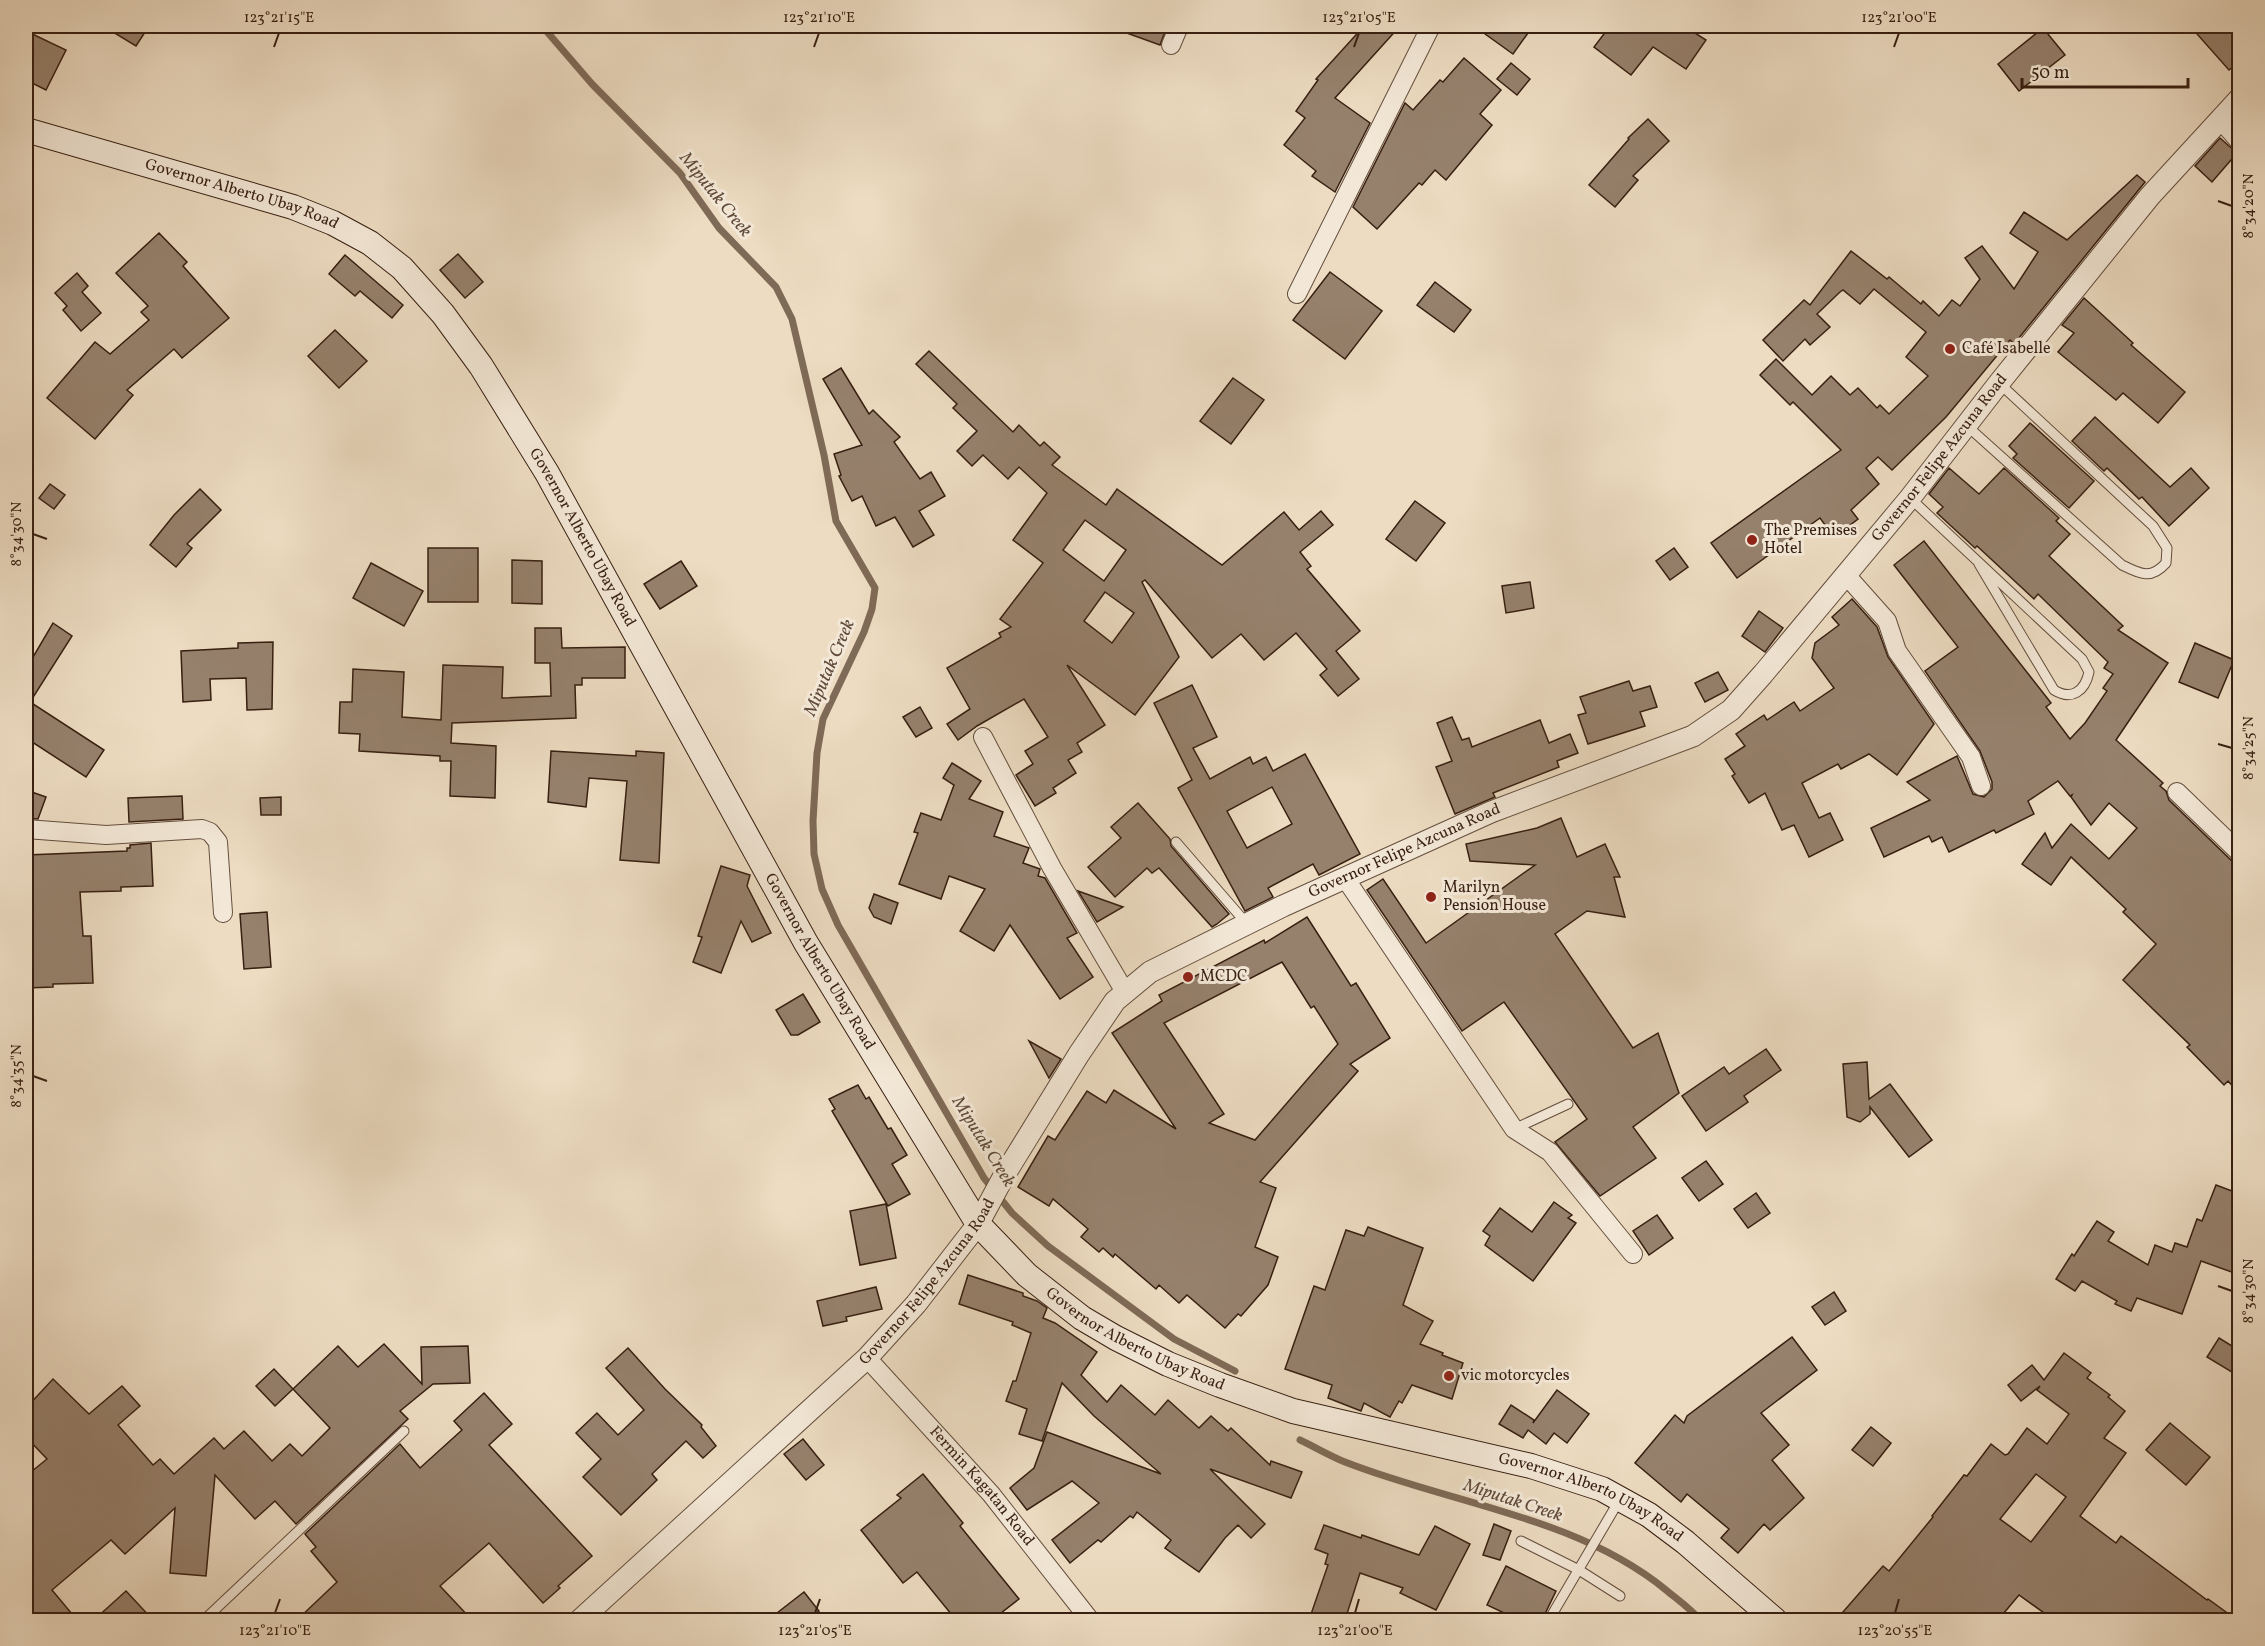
<svg xmlns="http://www.w3.org/2000/svg" width="2265" height="1646" font-family="Vollkorn,serif">
	<rect width="100%" height="100%" fill="#eddcc2"/>
	<filter id="stains"><feTurbulence type="fractalNoise" baseFrequency=".00333" numOctaves="4"/><feColorMatrix values="0 0 0 0 .2 0 0 0 0 .09 0 0 0 0 .02 0 0 0 .5 -.17"/></filter>
	<radialGradient id="worn" r=".72"><stop offset=".6" stop-color="#630" stop-opacity="0"/><stop offset="1" stop-color="#630" stop-opacity=".3"/></radialGradient>
	<g fill="none" stroke-linecap="round" stroke-linejoin="round">
		<g stroke="#7f6a57" stroke-width="7">
			<path d="M542,26l50,58 88,89 39,55 57,59 16,32 32,136 12,66 39,67 -3,21 -8,23 -41,87 -6,34 -4,68 1,33 8,35 16,36 146,253 28,35 36,33 126,93 61,32"/>
			<path d="M1300,1440c15,7 30,16 45,22 107,42 230,54 321,128 12,10 25,19 34,30"/>
		</g>
	</g>
	<g fill="#96816d" stroke="#371f11" stroke-width="1.5" fill-rule="evenodd">
		<path d="M103,26h46l-13,20z"/>
		<path d="M1114,26h53l-7,19 -47,-17z"/>
		<path d="M1364,26h36l-65,72 35,25 -35,69 -23,-16 4,-5 -32,-26 21,-27 -9,-7 22,-31 -2,-1z"/>
		<path d="M1474,26h59l-20,28z"/>
		<path d="M1610,26h74l22,14 -20,29 -33,-22 -22,28 -37,-28z"/>
		<path d="M2190,26h50v35l-11,9z"/>
		<path d="M2043,28l22,27 -46,36 -21,-27z"/>
		<path d="M26,31l40,19 -20,40 -20,-10z"/>
		<path d="M1464,58l37,32 -21,24 12,11 -46,55 -11,-10 -13,15 -3,-2 -42,46 -24,-22 52,-104 8,7 27,-30 3,2z"/>
		<path d="M1511,63l19,16 -13,16 -20,-16z"/>
		<path d="M1648,119l21,22 -36,35 5,4 -23,27 -26,-22 40,-46 -1,-1z"/>
		<path d="M2220,138l17,15 -25,29 -17,-16z"/>
		<path d="M2137,175l8,7 -131,162 -4,-4 -64,77 -54,53 -14,-13 -12,11 13,16 -28,26 7,9 -24,18 -14,-19 -83,60 -26,-35 130,-93 -48,-48 -3,3 -30,-30 16,-16 36,36 19,-19 19,19 8,-7 19,20 3,-3 9,9 39,-38 -22,-19 20,-25 -52,-43 -14,15 -17,-14 -3,2 -23,22 13,13 -20,18 -5,-6 -22,22 -20,-21 41,-40 6,5 41,-54 36,28 2,-2 32,27 2,-3 16,15 13,-16 8,6 20,-27 -15,-21 17,-12 32,43 24,-37 -28,-19 14,-21 43,28z"/>
		<path d="M159,233l28,29 -4,4 46,52 -47,40 -8,-9 -47,41 6,5 -38,44 -48,-41 48,-56 15,12 39,-34 -8,-8 7,-6 -32,-33z"/>
		<path d="M458,254l25,28 -18,16 -25,-28z"/>
		<path d="M345,255l58,50 -11,13 -32,-27 -5,5 -26,-22z"/>
		<path d="M1330,272l52,39 -37,48 -52,-39z"/>
		<path d="M77,273l11,13 -6,6 19,21 -20,18 -18,-21 4,-4 -12,-13z"/>
		<path d="M1435,282l36,28 -17,22 -37,-27z"/>
		<path d="M2084,298l49,45 -2,2 54,47 -27,31 -35,-30 -7,7 -58,-48 16,-19 -12,-8z"/>
		<path d="M335,330l32,31 -28,27 -31,-32z"/>
		<path d="M929,351l84,81 6,-7 21,21 4,-4 16,15 -8,8 54,40 11,-16 105,76 62,-53 15,18 22,-19 12,14 -33,27 11,14 -4,3 53,62 -24,20 23,28 -21,17 -18,-21 7,-6 -31,-36 -32,27 -23,-26 -29,24 -67,-78 -3,2 37,75 -44,58 -68,-50 38,60 -28,18 5,9 -14,8 8,13 -23,15 3,5 -21,13 -19,-31 17,-11 -8,-13 23,-14 -24,-38 -47,27 -19,14 -11,-16 23,-15 -23,-41 54,-31 -2,-4 12,-6 -11,-8 43,-56 -30,-23 34,-47 -28,-26 -11,12 -25,-24 -11,11 -15,-15 20,-20 -24,-23 4,-4 -41,-40zM1085,520l41,30 -22,31 -41,-31zM1105,592l29,21 -22,30 -28,-22z"/>
		<path d="M841,368l28,46 4,-4 27,27 -6,5 26,37 11,-7 14,24 -26,15 15,24 -21,12 -18,-30 -19,9 -14,-30 -10,5 -13,-25 2,-1 -7,-21 28,-9 -39,-66z"/>
		<path d="M1233,378l31,22 -33,44 -31,-23z"/>
		<path d="M2095,417l75,70 21,-19 18,20 -40,38 -27,-29 -3,2 -32,-31 -3,3 -32,-30z"/>
		<path d="M2030,423l64,58 -25,27 -56,-50 4,-4 -8,-8z"/>
		<path d="M1949,468l30,26 25,-26 55,50 -3,3 14,13 -21,22 74,70 -5,4 50,33 -52,77 47,43 -3,3 6,5 3,9 63,61 8,3v230l-12,-13 -4,4 -37,-38 3,-2 -67,-65 33,-36 -33,-32 3,-3 -55,-52 -20,28 -29,-21 23,-31 7,15 19,-24 38,35 28,-31 -28,-25 -18,22 -20,-28 1,-2 -2,1 -12,-15 -30,20 6,13 -38,19 -2,-3 -45,22 -7,-15 -10,5 -3,-6 -45,21 -13,-29 59,-28 -23,-18 50,-26 16,38 11,3 8,-8v-7l-12,-31 -55,-80 33,-24 -64,-82 30,-24 127,162 -5,4 24,32 15,-16 22,-32 -4,-3 10,-14 -9,-6 4,-6 -70,-68 -4,5 -57,-53 -2,2 -38,-35 6,-6 -14,-13z"/>
		<path d="M50,484l15,11 -11,14 -15,-11z"/>
		<path d="M200,489l21,21 -34,34 5,4 -16,19 -26,-22 24,-30z"/>
		<path d="M1415,501l30,22 -29,38 -30,-22z"/>
		<rect x="428" y="548" width="50" height="54"/>
		<path d="M1674,548l14,19 -18,13 -14,-19z"/>
		<path d="M512,560l30,1v43l-30,-1z"/>
		<path d="M681,561l16,25 -37,23 -16,-25z"/>
		<path d="M371,563l52,28 -19,35 -51,-28z"/>
		<path d="M1530,582l4,26 -28,5 -4,-27z"/>
		<path d="M1852,599l25,28 11,30 46,67 -37,51 -28,-21 -28,15 -3,-5 -36,19 17,35 11,-5 13,27 -34,17 -15,-32 -12,5 -17,-37 -16,10 -17,-27 3,-2 -10,-15 20,-13 -9,-12 28,-19 3,5 27,-18 6,9 34,-23 -22,-30 3,-15 24,-18 -7,-8z"/>
		<path d="M1759,611l24,17 -18,24 -23,-16z"/>
		<path d="M53,623l19,13 -42,66 74,48 -18,27 -60,-39v-69z"/>
		<path d="M535,628h26l1,20 63,-1v31h-43v7h-7l1,33 -124,5 -1,20 45,3 -1,52 -45,-2 1,-35h-11v-5l-81,-5 1,-17 -21,-1 1,-31h12l1,-33 51,3 -2,45 39,3 2,-55 60,2 -1,31 49,-2 -1,-33h-15z"/>
		<path d="M273,642l-1,67 -25,1 -1,-32 -36,1 1,21 -28,2 -2,-51 57,-3v-5z"/>
		<path d="M2195,643l39,17 -16,38 -39,-16z"/>
		<path d="M1718,672l10,18 -23,12 -10,-19z"/>
		<path d="M1629,681l4,10 17,-5 7,21 -17,5 5,14 -57,18 -10,-29 8,-2 -6,-16z"/>
		<path d="M1192,685l25,52 -24,11 17,31 40,-22 3,7 13,-7 7,14 32,-17 55,100 -41,21 -6,-11 -45,24 5,9 -28,14 -67,-123 14,-8 -38,-77zM1272,787l20,37 -45,24 -20,-37z"/>
		<path d="M920,707l12,21 -16,9 -13,-20z"/>
		<path d="M1452,717l10,23 7,-2 3,9 68,-27 9,23 21,-9 8,19 -21,8 2,6 -66,26 2,4 -40,17 -19,-47 16,-6 -15,-38z"/>
		<path d="M551,751l85,5v-5l28,2 -5,110 -39,-3 7,-79 -38,-3 -3,29 -38,-5z"/>
		<path d="M952,763l29,18 -12,18 34,13 -9,24 35,12 -6,15 17,6 -2,7 7,2 32,55 -10,5 26,39 -33,22 -50,-74 -16,26 -34,-20 25,-42 -36,-13 -8,23 -42,-15 19,-51 -4,-1 7,-19 20,7 13,-35 -11,-7z"/>
		<path d="M26,790l20,7 -8,22 -12,-1z"/>
		<path d="M182,796l1,23 -54,3 -1,-24z"/>
		<path d="M281,797v18h-20l-1,-17z"/>
		<path d="M1138,803l32,36 1,7 58,68 -12,10 -5,3 -53,-59 -7,5 -5,-5 -32,29 -27,-30 33,-29 -10,-11z"/>
		<path d="M1561,818l16,39 28,-13 15,33h-6l11,40 -38,-6 -32,23 78,114 25,-15 21,60 -46,34 23,31 -56,38 -45,-54 32,-23 -83,-117 -42,29 -95,-141 16,-11 43,64 109,-78 -65,-4 -4,-17 71,-16z"/>
		<path d="M151,843l2,43 -32,1v4l-41,1 3,44h8l2,47 -40,1v3l-27,1v-133l101,-4v-3h3v-3z"/>
		<path d="M721,866l29,9 -3,11 24,47 -19,9 -11,-21 -20,52 -28,-11 9,-25 -4,-1z"/>
		<path d="M1078,891l45,16 -26,15z"/>
		<path d="M874,894l24,9 -7,21 -17,-7 -5,-9z"/>
		<path d="M267,912l4,55 -27,2 -4,-55z"/>
		<path d="M1307,917l44,69 5,-3 34,55 -40,26 8,7 -98,111 16,6 -21,59 23,10 -10,28 -27,31 -3,-2 -13,14 -38,-33 -8,8 -20,-18 -3,4 -41,-35 -2,3 -10,-9 -4,4 -18,-15 7,-8 -35,-30 -4,7 -31,-19 30,-51 7,4 32,-49 19,12 8,-13 62,39 -64,-96 50,-32 -3,-6 105,-55 1,3zM1282,962l29,46 3,-2 24,38 -83,96 -46,-17 15,-9 -60,-91z"/>
		<path d="M803,994l17,28 -22,13h-7l-15,-25z"/>
		<path d="M1029,1041l32,18 -12,19z"/>
		<path d="M1766,1049l15,21 -37,26 4,6 -42,29 -24,-35 42,-29 5,7z"/>
		<path d="M1867,1062l2,37 21,-15 42,56 -23,17 -39,-50v7l-10,8 -13,-5 -4,-53z"/>
		<path d="M858,1085l8,14 3,-2 19,32 3,-1 16,27 -15,9 18,30 -22,12 -56,-95 3,-2 -6,-10z"/>
		<path d="M1706,1161l17,23 -24,17 -17,-23z"/>
		<path d="M2216,1185l24,9v81l-39,-14 -19,53 -45,-16 -6,13 -16,-7 2,-3 -35,-20 -7,10 -19,-12 16,-25 2,2 23,-35 17,11 -6,9 40,24 7,-20 17,7 3,-9 12,4 10,-28 5,2z"/>
		<path d="M1756,1193l14,20 -22,15 -14,-19z"/>
		<path d="M1554,1202l18,13 -4,3 8,5 -43,58 -48,-36 5,-9 -7,-5 17,-23 32,24z"/>
		<path d="M886,1204l10,54 -36,7 -10,-54z"/>
		<path d="M1657,1215l16,23 -24,17 -16,-24z"/>
		<path d="M1368,1227l55,21 -20,57 30,16 -13,23 23,9 -1,2 21,8 -11,36 -40,-14 -10,18 -3,-2 -9,16 -26,-14 -3,8 -33,-13 4,-13 -47,-16 29,-83 11,4 21,-60 18,6z"/>
		<path d="M968,1275l55,18v3l14,5 10,7 -4,10 12,5 42,29 -16,23 26,27 14,-17 34,30 13,-15 31,28 12,-12 17,15 3,-3 39,37 1,-4 31,11 -11,26 -81,-29 55,55 -14,14 -13,-13 -13,13 -26,34 -34,-24 6,-8 -34,-28 -4,6 -3,-2 -29,26 -3,-2 -28,23 -18,-23 47,-37 -27,-22 -45,29 -17,-22 24,-20 13,-36 114,42 -67,-58 -32,-33 -20,58 -23,-7 8,-25 -21,-8 7,-20h3l15,-48 -19,-8 1,-3 -54,-18z"/>
		<path d="M876,1287l6,22 -36,8 1,4 -24,5 -6,-25z"/>
		<path d="M1834,1292l12,19 -21,14 -13,-18z"/>
		<path d="M1792,1337l25,33 -56,43 28,32 -17,15 32,38 -34,32 -6,-6 -26,29 -17,-15 8,-9 -42,-35 -6,8 -46,-39 40,-48 9,8 3,-7z"/>
		<path d="M2219,1338l21,13v26l-33,-20z"/>
		<path d="M384,1344l38,40 -1,-37 47,-1 2,37 -37,1 -33,27 8,8 -112,105 -21,-23 -20,18 -40,-44 -9,101 -36,-3 5,-65 -50,46 -14,-14 -59,50 25,30h-51v-144l21,-17 -21,-22v-29l27,-29 36,35 33,-28 18,20 -22,19 35,40 7,-6 14,15 40,-36 10,11 20,-18 28,30 18,-17 12,12 28,-28 -37,-39 -18,17 -19,-20 18,-17 19,20 45,-43 20,21z"/>
		<path d="M628,1348l37,41 37,36 -1,2 15,19 -13,12 -17,-17 -34,33 5,6 -36,35 -38,-38 18,-18 -25,-26 21,-20 21,22 26,-25 -38,-42z"/>
		<path d="M2064,1353l27,20 -4,5 23,17 -2,2 17,14 -21,27 22,15 -46,63 36,27 5,-7 86,64 1,-1 29,21h-183l-35,-25 -21,25h-162l47,-54 6,5 44,-54 -1,-1 22,-28 10,-13 3,1 24,-32 14,11 3,-1 19,-26 20,16 22,-30 -32,-24 3,-4 -19,15 -13,-16 24,-20 12,15zM2036,1474l30,23 -35,45 -31,-23z"/>
		<path d="M1557,1390l32,24 -22,29 -13,-10 -8,11 -18,-14 -5,8 -24,-14 12,-19 23,15 -1,3z"/>
		<path d="M484,1393l28,31 -23,21 103,111 -34,30 2,2 -17,15 -54,-60 -49,43 32,34h-175l40,-38 -26,-31 5,-4 -11,-13 95,-90 20,24 42,-38 -8,-9z"/>
		<path d="M2170,1423l40,34 -24,28 -40,-35z"/>
		<path d="M1871,1427l20,16 -18,23 -21,-16z"/>
		<path d="M803,1439l21,26 -18,15 -22,-26z"/>
		<path d="M923,1474l40,49 -3,3 59,73 -27,21h-36l-39,-48 -14,11 -42,-53 40,-32 -4,-3z"/>
		<path d="M1494,1524l17,7 -11,29 -17,-5z"/>
		<path d="M1324,1525l37,13 1,-3 57,20 16,-29 35,18 -34,66 -36,-17 3,-5 -43,-15 -15,47h-36l19,-55 -3,-1 3,-10 -13,-5z"/>
		<path d="M1506,1566l50,25 -14,29h-23l-32,-15z"/>
		<path d="M126,1591l27,29h-59z"/>
		<path d="M804,1592l15,19 -13,9h-38z"/>
	</g>
	<g fill="none" stroke-linecap="round" stroke-linejoin="round">
		<g stroke="#644e3d" stroke-width="11">
			<g id="service">
				<path d="M1966,425l156,140c18,9 29,15 44,-2l1,-15 -14,-22 -153,-142"/>
				<path d="M1910,498l172,161 7,13c-4,19 -17,29 -35,18l-75,-126"/>
				<path d="M1176,842l71,82"/>
				<path d="M1514,1129l54,-25"/>
				<path d="M1521,1541l58,29 41,26"/>
				<path d="M1553,1613l67,-114"/>
				<path d="M204,1620l200,-189"/>
			</g>
		</g>
		<g stroke="#644e3d" stroke-width="20">
			<g id="minor">
				<path d="M1171,45l8,-19"/>
				<path d="M2220,119l20,23"/>
				<path d="M1297,294l134,-268"/>
				<path d="M1846,575l41,46 10,30 74,106 10,29"/>
				<path d="M983,737l69,131 73,124"/>
				<path d="M2177,792l63,61"/>
				<path d="M26,829l80,6 96,-6 8,3 8,10 5,71"/>
				<path d="M1345,878l169,251 36,23 83,102"/>
				<path id="s1" d="M867,1358l124,136 99,126"/>
			</g>
		</g>
		<g stroke="#644e3d" stroke-width="23">
			<g id="tertiary">
				<path id="s2" d="M580,1620l287,-262 49,-54 62,-80 27,-50 74,-120 36,-53 35,-29 133,-66 208,-94 202,-76 38,-26 32,-36 147,-176 89,-115 151,-187 90,-98"/>
			</g>
		</g>
		<g stroke="#371f11" stroke-width="26">
			<g id="secondary">
				<path id="s3" d="M26,130l267,77 40,16 37,20 32,25 41,46 38,52 66,107 259,470 172,281 49,51 55,43 34,20 52,26 52,21 73,26 238,55 71,23 47,26 36,27 90,78"/>
			</g>
		</g>
		<use href="#service" stroke="#f3e8d7" stroke-width="9"/>
		<use href="#minor" stroke="#f3e8d7" stroke-width="18"/>
		<use href="#tertiary" stroke="#f3e8d7" stroke-width="21"/>
		<use href="#secondary" stroke="#f3e8d7" stroke-width="24"/>
	</g>
	<path fill="none" stroke="#371f11" stroke-width="2" d="M274,47l5,-14M814,47l5,-14M1354,47l5,-14M1894,47l5,-14M2218,201l14,5M33,534l14,5M2218,744l14,4M33,1076l14,5M2218,1286l14,5M275,1613l5,-14M815,1613l5,-14M1355,1613l4,-14M1895,1613l4,-14"/>
	<g fill="#8f2418" stroke="#f3e8d7" stroke-width="2">
		<circle cx="1950" cy="349" r="6"/>
		<circle cx="1752" cy="540" r="6"/>
		<circle cx="1431" cy="897" r="6"/>
		<circle cx="1188" cy="977" r="6"/>
		<circle cx="1449" cy="1376" r="6"/>
	</g>
	<g text-anchor="middle" dominant-baseline="central" stroke-width="6" stroke-linejoin="round" paint-order="stroke">
		<g font-size="16" fill="#371f11" stroke="#f3e8d7">
			<text stroke="none"><textPath href="#s3" startOffset="225">Governor Alberto Ubay Road</textPath></text>
			<text stroke="none"><textPath href="#s2" startOffset="1836">Governor Felipe Azcuna Road</textPath></text>
			<text stroke="none"><textPath href="#s3" startOffset="729">Governor Alberto Ubay Road</textPath></text>
			<text stroke="none"><textPath href="#s2" startOffset="1152">Governor Felipe Azcuna Road</textPath></text>
			<text stroke="none"><textPath href="#s3" startOffset="1215">Governor Alberto Ubay Road</textPath></text>
			<text stroke="none"><textPath href="#s2" startOffset="486">Governor Felipe Azcuna Road</textPath></text>
			<text stroke="none"><textPath href="#s3" startOffset="1719">Governor Alberto Ubay Road</textPath></text>
			<text stroke="none"><textPath href="#s1" startOffset="172">Fermin Kagatan Road</textPath></text>
			<text stroke="none"><textPath href="#s3" startOffset="2205">Governor Alberto Ubay Road</textPath></text>
		</g>
		<g font-size="16" fill="#371f11" stroke="#f3e8d7" text-anchor="start">
			<text x="1962" y="349">Café Isabelle</text>
			<text x="1764" y="531">The Premises<tspan x="1764" dy="18">Hotel</tspan></text>
			<text x="1443" y="888">Marilyn<tspan x="1443" dy="18">Pension House</tspan></text>
			<text x="1200" y="977">MCDC</text>
			<text x="1461" y="1376">vic motorcycles</text>
		</g>
		<g font-size="18" font-style="italic" fill="#614b3a" stroke="#f3e8d7">
			<text transform="translate(715 195) rotate(51)">Miputak Creek</text>
			<text transform="translate(830 668) rotate(-67)">Miputak Creek</text>
			<text transform="translate(983 1142) rotate(58)">Miputak Creek</text>
			<text transform="translate(1513 1501) rotate(18)">Miputak Creek</text>
		</g>
	</g>
	<rect width="2265" height="1646" fill="none" stroke="#eddcc2" stroke-width="66"/>
	<path d="M2022 78v9h166v-9" fill="none" stroke="#371f11" stroke-width="3"/>
	<text x="2031" y="78" font-size="18" fill="#371f11" stroke="#f3e8d7" stroke-width="4.5" paint-order="stroke">50 m</text>
	<rect x="33" y="33" width="2199" height="1580" fill="none" stroke="#371f11" stroke-width="2"/>
	<g font-size="15" text-anchor="middle" fill="#371f11">
		<text x="279" y="22">123°21'15"E</text>
		<text x="819" y="22">123°21'10"E</text>
		<text x="1359" y="22">123°21'05"E</text>
		<text x="1899" y="22">123°21'00"E</text>
		<text transform="translate(2248 206) rotate(-90)" y="5">8°34'20"N</text>
		<text transform="translate(16 534) rotate(-90)" y="5">8°34'30"N</text>
		<text transform="translate(2248 748) rotate(-90)" y="5">8°34'25"N</text>
		<text transform="translate(16 1076) rotate(-90)" y="5">8°34'35"N</text>
		<text transform="translate(2248 1291) rotate(-90)" y="5">8°34'30"N</text>
		<text x="275" y="1635">123°21'10"E</text>
		<text x="815" y="1635">123°21'05"E</text>
		<text x="1355" y="1635">123°21'00"E</text>
		<text x="1895" y="1635">123°20'55"E</text>
	</g>
	<rect width="100%" height="100%" filter="url(#stains)"/>
	<rect width="100%" height="100%" fill="url(#worn)"/>
</svg>
